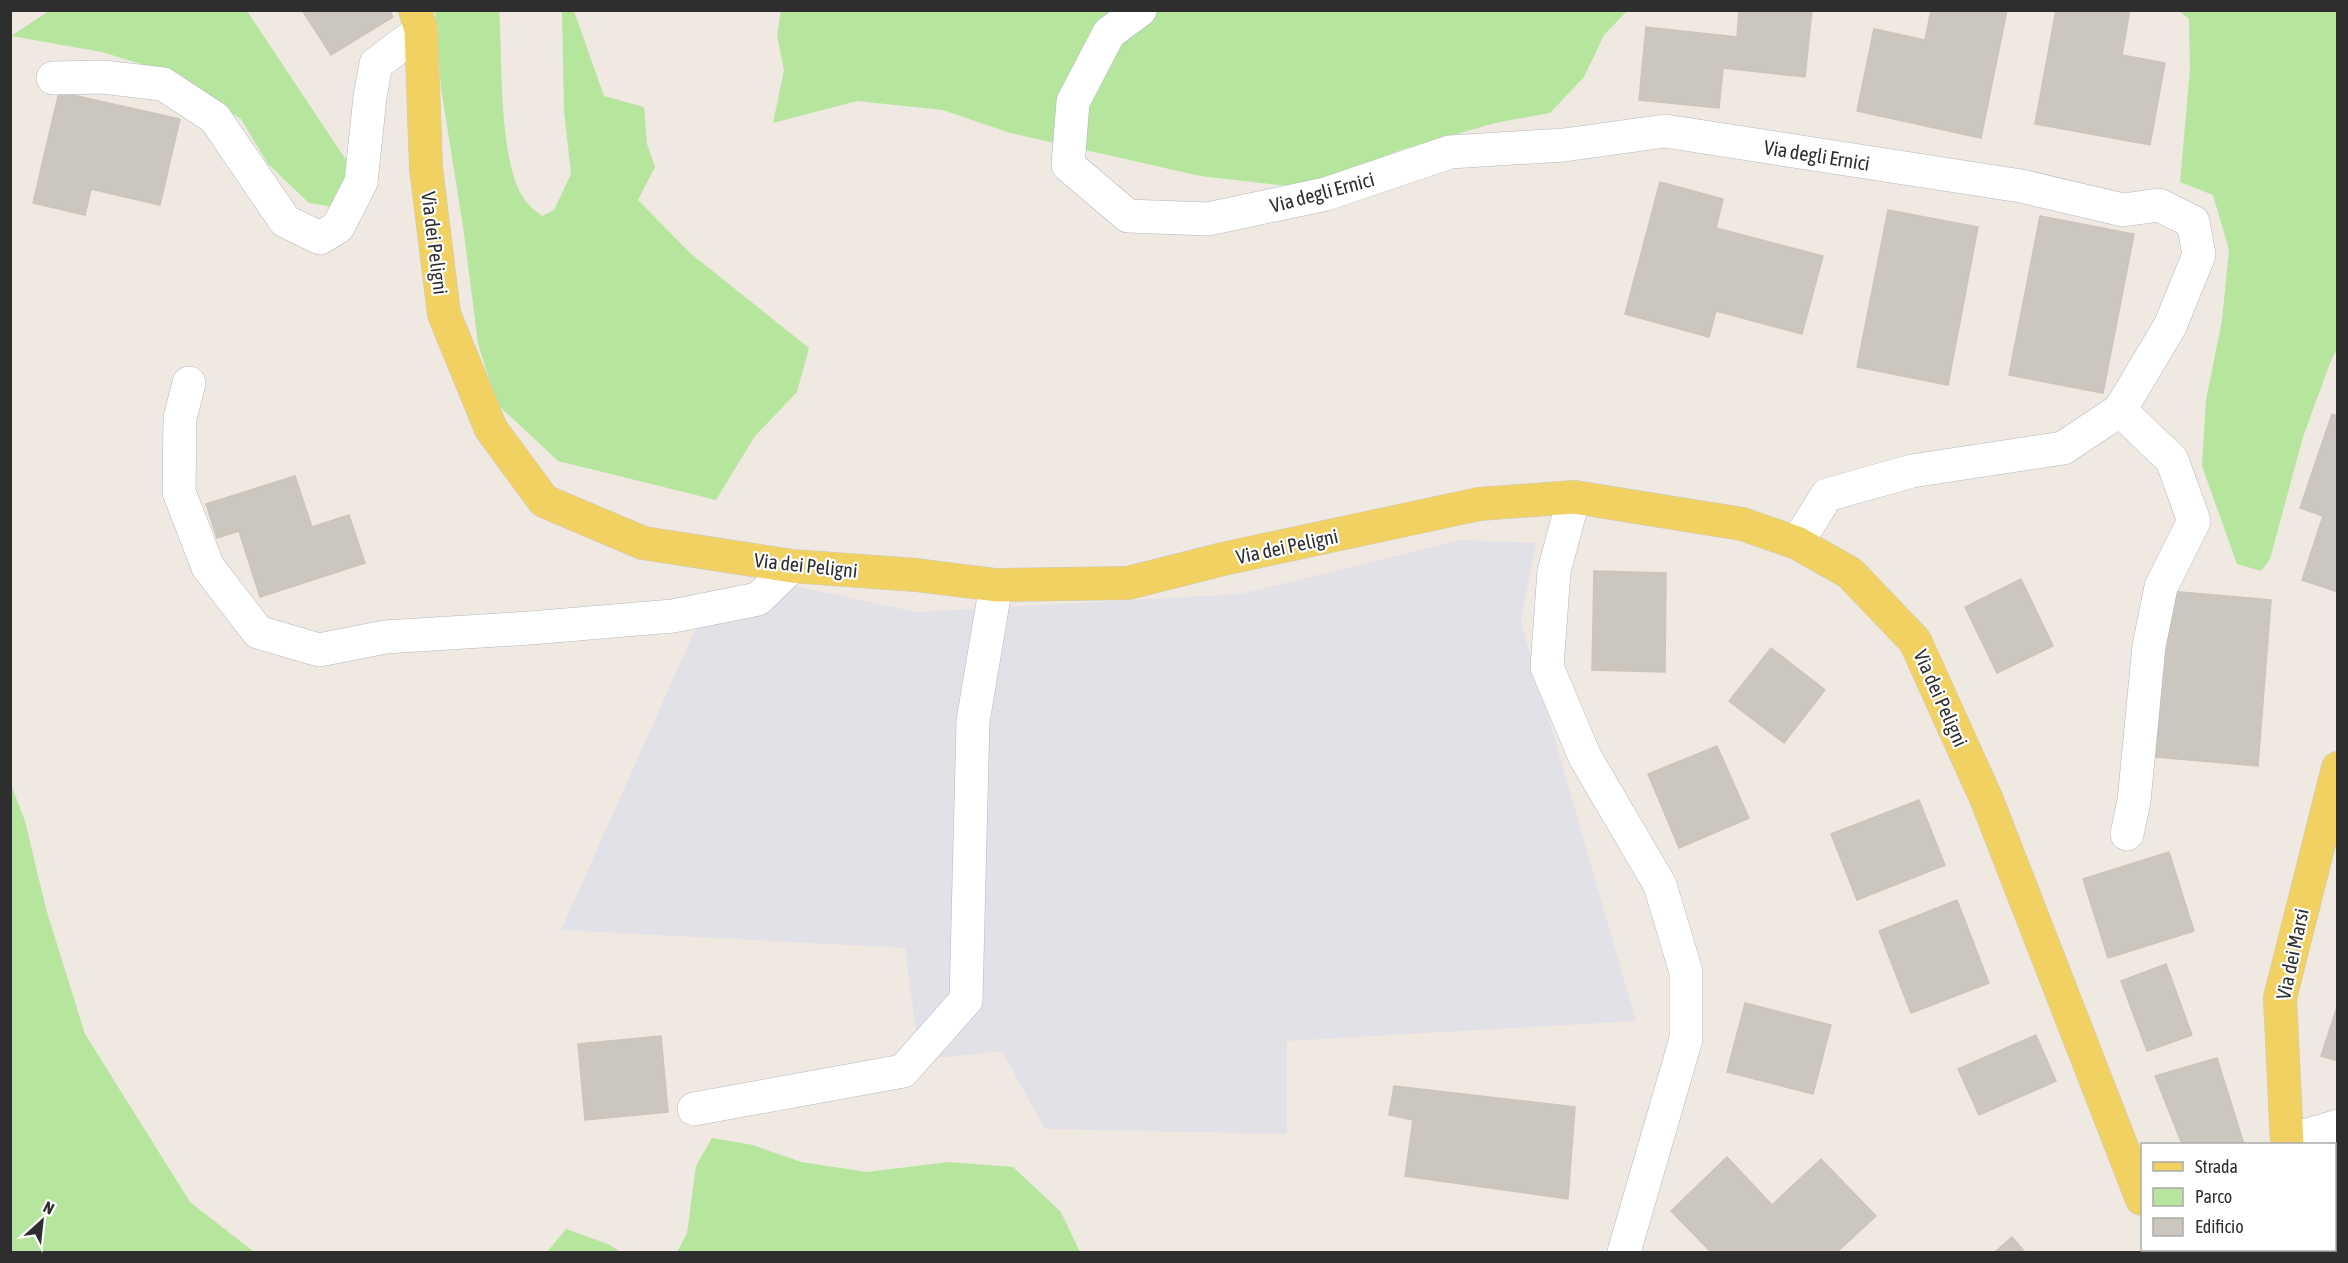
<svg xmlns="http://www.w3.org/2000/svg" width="2348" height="1263" font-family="'Asap Condensed',sans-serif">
	<rect width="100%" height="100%" fill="#efe9e1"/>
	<path fill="#e3e1e8" d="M1461,540l75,3 -15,79 115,399 -349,20v93l-242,-5 -43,-78 -82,9 -15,-112 -344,-18 134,-300 76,-49 145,31 324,-18z"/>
	<g fill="#b6e59e">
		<path d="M49,11h198l99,149v20l-13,27 -24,-4 -41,-39 -27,-45 -74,-47 -65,-20 -91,-16z"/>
		<path d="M435,11h64c4,47 -2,159 29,193 4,5 10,8 14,12l12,-6 17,-36 -7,-63 -2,-100h12l30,85 40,11 3,37 8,23 -17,33 52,53 119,95 -12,44 -42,44 -39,64 -158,-39 -61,-57 -19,-60 -14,-111 -23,-145z"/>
		<path d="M781,11h846l-23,24 -20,42 -34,36 -55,10 -91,26 -99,39 -105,-12 -190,-43 -67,-23 -86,-9 -84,22 11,-53 -7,-35z"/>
		<path d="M2179,11h158v338l-7,14 -27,74 -33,122 -9,12 -24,-7 -35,-98 4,-66 16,-80 7,-70 -16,-55 -33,-13 10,-113 -1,-50z"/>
		<path d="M10,782l15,39 21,88 39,125 105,168 64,50h-243z"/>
		<path d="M712,1138l41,7 48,17 66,10 82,-10 64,5 48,45 19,40h-403l10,-19 9,-67z"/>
		<path d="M566,1229l42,15 13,8h-74z"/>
	</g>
	<g fill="#cbc7bf" stroke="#cbc5ba" stroke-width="1.5">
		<path d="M302,10h87l4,7 -62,38z"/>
		<path d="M1739,10h73l-7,67 -82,-9 -4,40 -80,-8 7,-73 91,10z"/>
		<path d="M1931,10h76l-26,128 -124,-27 17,-82 51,11z"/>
		<path d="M2056,10h74l-8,45 43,8 -15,82 -115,-21z"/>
		<path d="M59,92l121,27 -20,86 -69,-16 -6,26 -52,-12z"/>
		<path d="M1660,182l63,17 -7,29 107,28 -21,78 -86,-23 -7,26 -84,-23z"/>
		<path d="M1888,210l90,17 -30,158 -91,-18z"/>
		<path d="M2040,216l94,18 -31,159 -94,-18z"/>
		<path d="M2332,414l6,2v176l-36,-12 21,-64 -23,-8z"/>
		<path d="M295,476l17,51 37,-12 16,48 -105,34 -21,-66 -22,7 -11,-34z"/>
		<path d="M1594,571l72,2 -1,99 -73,-2z"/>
		<path d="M2021,579l32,67 -56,27 -32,-66z"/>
		<path d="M2169,591l102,9 -13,166 -102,-9z"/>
		<path d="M1771,648l54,42 -41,53 -55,-42z"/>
		<path d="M1717,746l32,72 -70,30 -31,-74z"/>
		<path d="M1919,800l26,65 -88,35 -26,-66z"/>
		<path d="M2169,852l25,79 -86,27 -25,-79z"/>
		<path d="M1957,900l32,83 -78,30 -32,-82z"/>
		<path d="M2166,964l26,71 -45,16 -26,-70z"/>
		<path d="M1745,1003l86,22 -18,69 -86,-22z"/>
		<path d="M2338,1004v57l-17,-5z"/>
		<path d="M2036,1035l20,46 -77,34 -21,-46z"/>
		<path d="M661,1036l7,76 -83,8 -7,-76z"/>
		<path d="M2217,1058l27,86h-62l-27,-68z"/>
		<path d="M1394,1086l181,21 -7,92 -163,-23 8,-56 -24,-5z"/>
		<path d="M1727,1157l45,48 49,-46 55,57 -39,36h-126l-40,-41z"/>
		<path d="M2012,1237l13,15h-30z"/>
		<path d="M2216,1250h67l1,2h-67z"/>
	</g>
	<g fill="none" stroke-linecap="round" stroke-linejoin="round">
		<g stroke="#b4b7c1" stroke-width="34">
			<g id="minor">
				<path d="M1140,10l-31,23 -36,69 -5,63 60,51 80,3 118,-25 124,-42 114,-7 101,-14 356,55 102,24 36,-5 34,17 6,33 -29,71 -50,84 -57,38 -151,23 -85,24 -30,48"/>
				<path d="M53,78l50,-1 60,7 52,34 70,103 35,17 18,-11 23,-45 9,-85 6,-33 45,-34"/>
				<path d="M189,383l-9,35 -1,74 29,75 50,65 61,18 66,-13 145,-9 143,-12 85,-17 34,-33"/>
				<path d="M2120,410l52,50 22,61 -33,66 -12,59 -15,155 -7,33"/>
				<path d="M1574,497l-20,74 -7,96 38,90 75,128 26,87v67l-62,213"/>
				<path d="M694,1109l209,-38 63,-71 7,-279 23,-136"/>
				<path d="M2287,1141l51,-15"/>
			</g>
		</g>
		<g stroke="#c9c9c9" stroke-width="34">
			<g id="major">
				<path d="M415,10l6,20 5,138 18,146 47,115 53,72 99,42 149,23 124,9 80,10 132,-2 95,-24 256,-55 95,-7 168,27 55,19 53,30 65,68 71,157 156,401"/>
				<path d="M2287,1144l-7,-146 58,-230"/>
				<path d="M2163,1250l1,2"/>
				<path d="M2301,1250l1,2"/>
			</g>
		</g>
		<use href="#minor" stroke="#fff" stroke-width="33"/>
		<use href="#major" stroke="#f2d163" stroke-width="33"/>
	</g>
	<g text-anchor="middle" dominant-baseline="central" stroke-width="4.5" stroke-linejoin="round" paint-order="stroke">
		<g font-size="20" fill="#2e2e2e" stroke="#fff">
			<text transform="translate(1817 155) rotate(9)">Via degli Ernici</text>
			<text transform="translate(1322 192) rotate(-15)">Via degli Ernici</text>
			<text transform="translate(435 243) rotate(83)">Via dei Peligni</text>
			<text transform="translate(1287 546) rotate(-12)">Via dei Peligni</text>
			<text transform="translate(806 565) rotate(6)">Via dei Peligni</text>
			<text transform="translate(1941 698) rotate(66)">Via dei Peligni</text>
			<text transform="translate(2292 954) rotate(-78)">Via dei Marsi</text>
		</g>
	</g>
	<rect width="2348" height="1263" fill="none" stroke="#2e2e2e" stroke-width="24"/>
	<rect x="2141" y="1143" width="195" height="108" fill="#ffffff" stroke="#ababab" stroke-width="1.5"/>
	<rect x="2153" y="1162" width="30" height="9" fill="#f2d163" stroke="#ababab" stroke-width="1.5"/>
	<text x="2195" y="1173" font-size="18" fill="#2e2e2e">Strada</text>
	<rect x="2153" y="1188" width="30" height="18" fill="#b6e59e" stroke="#ababab" stroke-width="1.5"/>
	<text x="2195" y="1203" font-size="18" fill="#2e2e2e">Parco</text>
	<rect x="2153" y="1218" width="30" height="18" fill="#cbc7bf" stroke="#ababab" stroke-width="1.5"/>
	<text x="2195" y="1233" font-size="18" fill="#2e2e2e">Edificio</text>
	<g transform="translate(42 1221) rotate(27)" stroke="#ffffff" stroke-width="4.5" paint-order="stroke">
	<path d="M0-4.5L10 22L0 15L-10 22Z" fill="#2e2e2e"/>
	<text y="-9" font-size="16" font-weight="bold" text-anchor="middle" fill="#2e2e2e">N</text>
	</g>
</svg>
